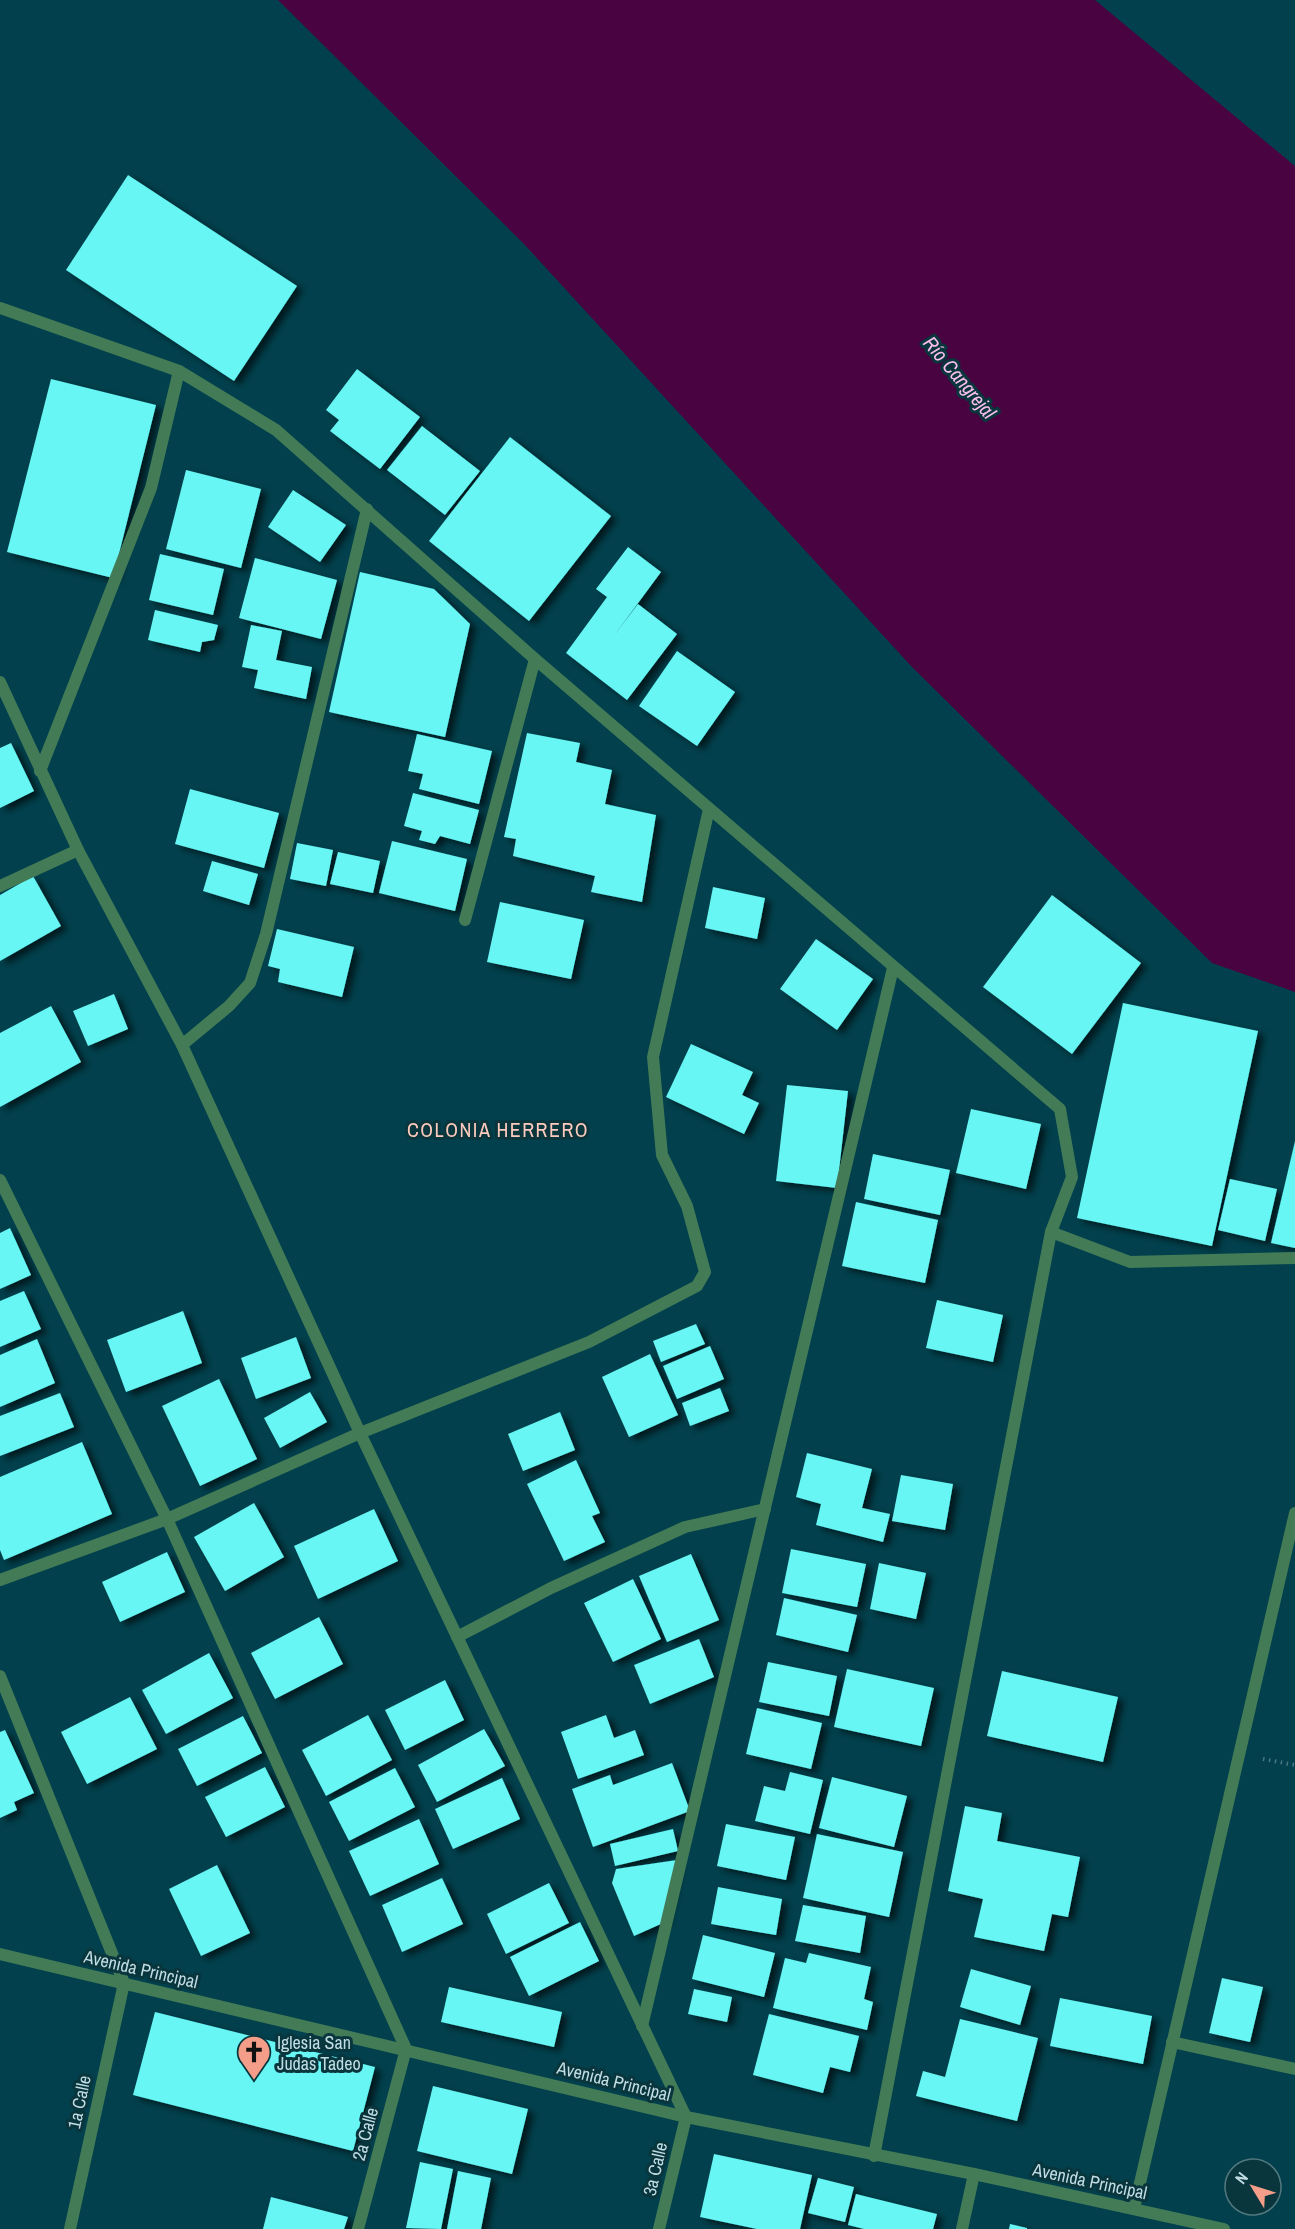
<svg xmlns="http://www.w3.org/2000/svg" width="1295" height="2229" font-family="'Archivo Narrow',sans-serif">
	<defs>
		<filter id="shadow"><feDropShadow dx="6" dy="4" stdDeviation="3" flood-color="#0009"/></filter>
	</defs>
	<rect width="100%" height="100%" fill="#01404c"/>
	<path fill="#4a0341" d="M278,0h817l200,166v826l-83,-29 -300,-296 -388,-423z"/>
	<g fill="#68f6f4" filter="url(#shadow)">
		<path d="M128,175l169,111 -63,95 -168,-111z"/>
		<path d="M357,369l63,48 -40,52 -50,-38 9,-11 -13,-10z"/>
		<path d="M51,379l105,26 -43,173 -106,-26z"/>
		<path d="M422,426l58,45 -35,44 -58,-45z"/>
		<path d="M510,437l101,79 -82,105 -100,-80z"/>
		<path d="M186,470l75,19 -20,79 -75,-19z"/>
		<path d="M293,490l53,35 -26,37 -52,-35z"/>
		<path d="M628,547l33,25 -48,65 25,-33 39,30 -50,66 -61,-47 41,-56 -11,-8z"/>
		<path d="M160,554l64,15 -11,46 -64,-15z"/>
		<path d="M255,558l82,22 -16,59 -82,-21z"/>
		<path d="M360,572l74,17 36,35 -25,113 -116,-25z"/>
		<path d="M155,610l63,15 -4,15 -12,2 -2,10 -52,-12z"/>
		<path d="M251,625l31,6 -6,29 36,7 -6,32 -52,-11 4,-18 -16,-3z"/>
		<path d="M677,651l58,41 -38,54 -58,-40z"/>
		<path d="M527,733l53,10 -4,19 36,8 -7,34 51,11 -14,87 -51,-10 4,-16 -82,-20 3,-17 -12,-2z"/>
		<path d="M417,734l75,17 -13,53 -60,-15 4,-15 -15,-3z"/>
		<path d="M11,743l23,48 -34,17v-60z"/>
		<path d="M190,789l89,24 -15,55 -89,-24z"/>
		<path d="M413,793l66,17 -9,34 -30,-8 -5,8 -16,-4 3,-9 -18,-5z"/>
		<path d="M392,841l75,18 -12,52 -76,-18z"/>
		<path d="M297,843l36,7 -7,36 -36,-7z"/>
		<path d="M338,852l42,9 -7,32 -43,-9z"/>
		<path d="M212,861l46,13 -9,31 -46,-14z"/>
		<path d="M33,876l28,50 -61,35v-66z"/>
		<path d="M713,887l52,11 -8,41 -52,-11z"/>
		<path d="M1052,895l89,68 -69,91 -89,-67z"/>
		<path d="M500,902l84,18 -13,59 -84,-17z"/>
		<path d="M277,929l77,18 -12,50 -64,-15 2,-13 -12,-3z"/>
		<path d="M816,939l57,40 -36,51 -57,-41z"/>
		<path d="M114,994l14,35 -40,17 -15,-35z"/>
		<path d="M1123,1003l135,28 -46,215 -135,-28z"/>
		<path d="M51,1006l30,56 -81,45v-74z"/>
		<path d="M691,1044l62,28 -11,23 17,8 -15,31 -78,-37z"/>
		<path d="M787,1085l61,6 -11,97 -61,-7z"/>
		<path d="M971,1109l70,15 -15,65 -70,-16z"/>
		<path d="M1295,1141v107l-24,-5z"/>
		<path d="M873,1154l77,16 -10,45 -76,-16z"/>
		<path d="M1230,1179l47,10 -12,52 -47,-11z"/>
		<path d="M856,1202l82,18 -13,63 -83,-17z"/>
		<path d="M10,1228l21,47 -31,14v-56z"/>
		<path d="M24,1291l17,38 -41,18v-46z"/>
		<path d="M937,1300l66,15 -10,47 -67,-14z"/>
		<path d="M183,1311l19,52 -76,29 -19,-52z"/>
		<path d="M696,1324l9,20 -44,18 -8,-21z"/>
		<path d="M296,1337l15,41 -55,21 -15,-41z"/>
		<path d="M37,1339l18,44 -55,24v-52z"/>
		<path d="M710,1346l14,33 -47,20 -14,-33z"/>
		<path d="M650,1354l28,61 -49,22 -27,-60z"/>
		<path d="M219,1379l38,80 -57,27 -38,-80z"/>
		<path d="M720,1388l9,23 -39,15 -8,-23z"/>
		<path d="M310,1392l17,30 -47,26 -16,-30z"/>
		<path d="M60,1393l14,34 -74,29v-40z"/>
		<path d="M560,1412l15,38 -52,21 -15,-37z"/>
		<path d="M82,1442l30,72 -108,46 -4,-10v-73z"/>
		<path d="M807,1453l65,16 -10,39 28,6 -7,28 -67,-17 5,-21 -25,-7z"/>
		<path d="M576,1460l24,53 -8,3 13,26 -41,19 -37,-77z"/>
		<path d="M901,1475l52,9 -8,46 -53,-9z"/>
		<path d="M254,1503l30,54 -59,34 -31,-54z"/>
		<path d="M374,1509l24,52 -80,38 -24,-53z"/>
		<path d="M791,1549l75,15 -9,43 -75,-14z"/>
		<path d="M167,1552l18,40 -65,30 -18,-40z"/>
		<path d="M691,1554l28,66 -52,22 -28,-66z"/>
		<path d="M879,1563l47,10 -10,46 -46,-10z"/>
		<path d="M633,1579l28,60 -48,23 -29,-59z"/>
		<path d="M784,1598l73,17 -9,37 -72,-17z"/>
		<path d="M319,1617l24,47 -68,35 -24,-46z"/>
		<path d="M699,1639l15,38 -64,27 -16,-39z"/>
		<path d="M209,1653l24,45 -67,36 -24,-44z"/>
		<path d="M768,1662l69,14 -8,40 -70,-14z"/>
		<path d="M847,1669l87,19 -13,58 -87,-19z"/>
		<path d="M1002,1671l116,26 -15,65 -116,-26z"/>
		<path d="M445,1680l19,40 -59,30 -20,-40z"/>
		<path d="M130,1697l27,52 -70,35 -26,-52z"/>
		<path d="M757,1708l65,15 -11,46 -65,-15z"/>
		<path d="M368,1715l24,45 -66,36 -24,-46z"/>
		<path d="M606,1715l8,23 21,-8 9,25 -66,24 -17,-47z"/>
		<path d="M243,1716l19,37 -65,33 -19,-37z"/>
		<path d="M484,1729l21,37 -68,36 -19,-37z"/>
		<path d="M5,1730l29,63 -20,9 3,8 -17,8v-86z"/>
		<path d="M672,1763l18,48 -97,36 -21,-58 38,-14 3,10z"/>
		<path d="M265,1767l20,40 -59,30 -21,-40z"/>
		<path d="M395,1768l20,39 -66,34 -20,-39z"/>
		<path d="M790,1772l33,8 -13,54 -55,-13 9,-35 21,5z"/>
		<path d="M832,1777l75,19 -13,51 -75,-19z"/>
		<path d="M502,1778l18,41 -67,30 -18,-40z"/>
		<path d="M965,1806l37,7 -5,28 83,16 -12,60 -16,-3 -8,37 -70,-14 9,-38 -35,-8z"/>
		<path d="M419,1819l20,45 -69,32 -21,-45z"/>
		<path d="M726,1824l69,13 -9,43 -69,-14z"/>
		<path d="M673,1829l5,22 -63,15 -5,-22z"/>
		<path d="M817,1834l86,18 -14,65 -86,-19z"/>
		<path d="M677,1860l-14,63 -29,13 -22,-53 4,-14z"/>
		<path d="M217,1865l33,68 -49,23 -32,-67z"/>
		<path d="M442,1878l21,46 -61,28 -20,-47z"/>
		<path d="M549,1883l20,40 -63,31 -19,-40z"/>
		<path d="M718,1887l64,12 -6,36 -65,-11z"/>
		<path d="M803,1905l63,11 -6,37 -65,-12z"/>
		<path d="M580,1922l19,39 -70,35 -19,-39z"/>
		<path d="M703,1935l72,18 -11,44 -72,-18z"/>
		<path d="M809,1953l62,14 -7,32 9,3 -6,28 -94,-22 12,-50 21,5z"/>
		<path d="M971,1969l60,17 -11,39 -60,-18z"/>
		<path d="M1222,1978l41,9 -13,55 -41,-9z"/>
		<path d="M449,1987l113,25 -8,35 -113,-25z"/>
		<path d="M694,1989l38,8 -5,25 -39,-8z"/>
		<path d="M1060,1998l92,18 -9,48 -93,-18z"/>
		<path d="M155,2012l220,55 -22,84 -220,-56z"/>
		<path d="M769,2014l90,22 -9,36 -20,-5 -7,26 -70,-18z"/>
		<path d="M960,2019l78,19 -21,83 -101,-25 7,-25 22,6z"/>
		<path d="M433,2086l95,23 -16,65 -95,-23z"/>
		<path d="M714,2154l98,21 -12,54h-43l-57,-12z"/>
		<path d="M420,2162l33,7 -12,60 -35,-1z"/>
		<path d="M458,2171l33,7 -10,51h-34z"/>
		<path d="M818,2178l36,9 -9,35 -37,-9z"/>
		<path d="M856,2194l81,20 -4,15h-69l-16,-4z"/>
		<path d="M271,2197l77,20 -4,12h-81z"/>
		<path d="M1010,2224l17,4v1h-18z"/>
	</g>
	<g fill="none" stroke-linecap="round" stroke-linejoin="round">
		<path stroke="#487983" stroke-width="4" stroke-dasharray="1.5 4.5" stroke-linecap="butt" d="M1263,1759l32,6"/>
		<g stroke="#437b57" stroke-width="12">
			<path d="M0,308l179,63 97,59 259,229 525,450 12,68 -21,55 -177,924"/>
			<path d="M0,682l78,168 104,195 178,388 326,684 -27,112"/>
			<path d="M40,771l111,-283 28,-117"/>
			<path d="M0,886l78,-36"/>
			<path d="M465,920l70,-261"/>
			<path d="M182,1045l47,-39 21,-23 16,-49 101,-425"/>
			<path d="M0,1180l167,339 239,530 -48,180"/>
			<path d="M1051,1232l79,30 165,-4"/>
			<path d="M0,1580l167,-61 193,-86 229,-91 108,-56 8,-14 -18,-66 -25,-51 -9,-98 56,-248"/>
			<path d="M457,1637l94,-49 134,-61 80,-18"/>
			<path d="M0,1676l124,307"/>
			<path d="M0,1954l686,163 288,57 250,55"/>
			<path d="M642,2026l251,-1058"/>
			<path d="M1172,2042l123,27"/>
			<path d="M1134,2209l161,-696"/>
			<path d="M70,2229l54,-246"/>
			<path d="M962,2229l12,-55"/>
		</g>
	</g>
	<defs>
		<g id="church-pin" transform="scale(1.725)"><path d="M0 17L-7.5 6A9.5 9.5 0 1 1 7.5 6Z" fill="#f49e89" stroke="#09353d"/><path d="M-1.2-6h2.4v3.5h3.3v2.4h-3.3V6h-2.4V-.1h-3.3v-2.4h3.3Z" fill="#111"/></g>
	</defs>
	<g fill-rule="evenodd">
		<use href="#church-pin" x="254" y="2052"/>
	</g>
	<g text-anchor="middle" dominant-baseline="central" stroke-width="6" stroke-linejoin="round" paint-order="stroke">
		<g font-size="18" fill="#c1dce2" stroke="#09353d">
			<text transform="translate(141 1969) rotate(13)">Avenida Principal</text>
			<text transform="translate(614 2081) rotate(14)">Avenida Principal</text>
			<text transform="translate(79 2102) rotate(-78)">1a Calle</text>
			<text transform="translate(365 2134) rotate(-75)">2a Calle</text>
			<text transform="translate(655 2169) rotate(-77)">3a Calle</text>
			<text transform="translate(1090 2181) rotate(12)">Avenida Principal</text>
		</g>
		<g font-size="18" fill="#c1dce2" stroke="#09353d" text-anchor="start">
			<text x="277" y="2042">Iglesia San<tspan x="277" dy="21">Judas Tadeo</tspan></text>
		</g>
		<g font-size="20" font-style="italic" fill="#f9beec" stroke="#09353d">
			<text transform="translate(960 377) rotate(50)">Río Cangrejal</text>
		</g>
		<g font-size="20" letter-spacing="1.5" fill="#fdcbbe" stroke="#09353d">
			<text x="498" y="1129">COLONIA HERRERO</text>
		</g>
	</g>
	<g transform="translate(1253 2187) rotate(308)"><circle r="28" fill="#09353d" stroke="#53787f" stroke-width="1.5"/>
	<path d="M0-4.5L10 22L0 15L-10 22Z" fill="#f49e89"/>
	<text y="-9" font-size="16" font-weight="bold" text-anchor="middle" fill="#c1dce2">N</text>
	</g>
</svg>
